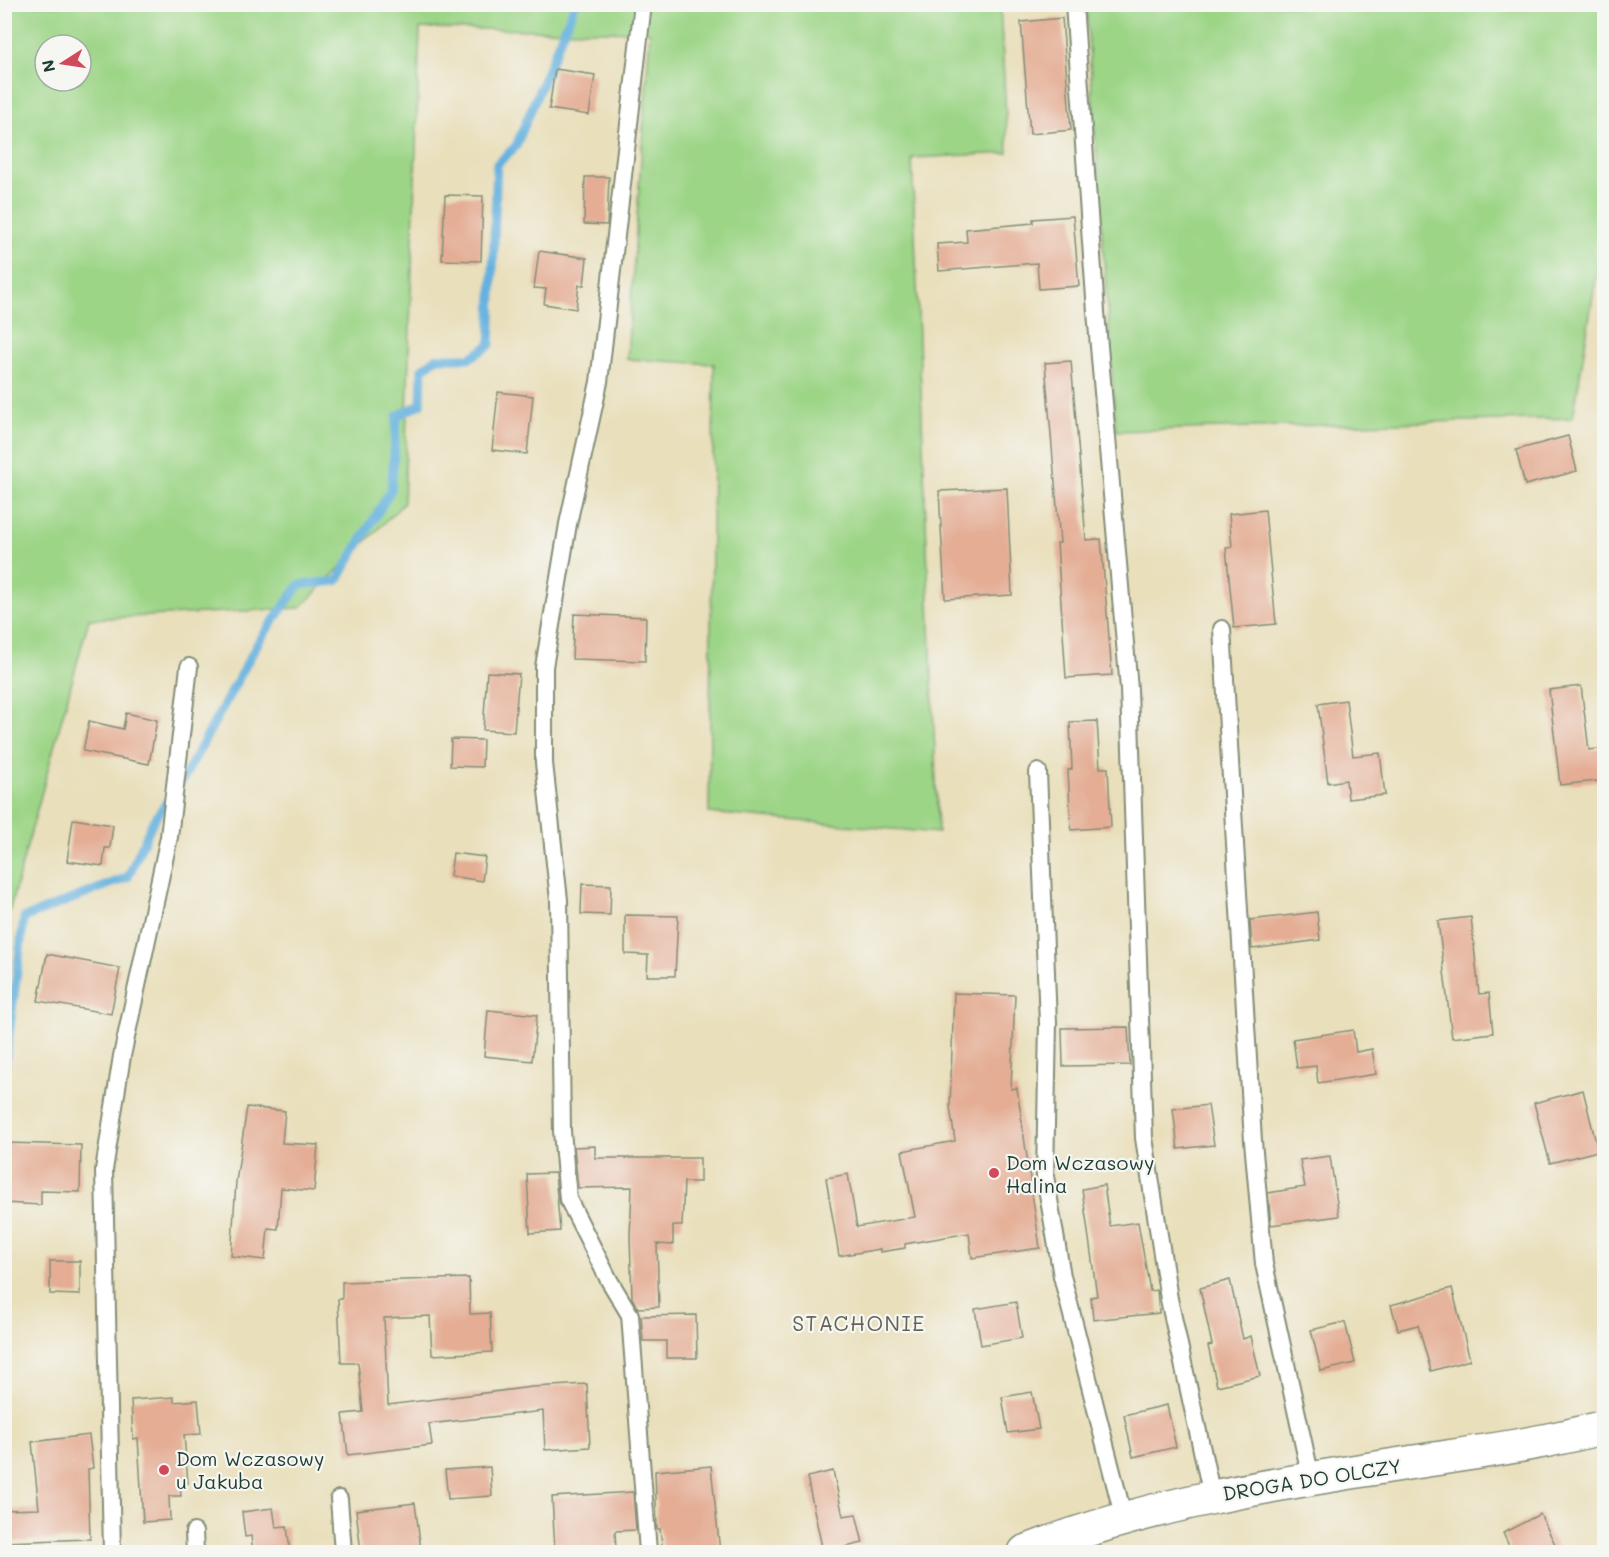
<svg xmlns="http://www.w3.org/2000/svg" width="1609" height="1557" font-family="Mali,sans-serif">
	<rect width="100%" height="100%" fill="#f6f6f2"/>
	<filter id="ink" filterUnits="userSpaceOnUse"><feTurbulence type="fractalNoise" baseFrequency=".0167" numOctaves="2"/><feDisplacementMap in="SourceGraphic" scale="12" xChannelSelector="R" yChannelSelector="G"/><feConvolveMatrix kernelMatrix="1 2 1 2 8 2 1 2 1" color-interpolation-filters="sRGB"/></filter>
	<filter id="wash" filterUnits="userSpaceOnUse"><feTurbulence type="fractalNoise" baseFrequency=".008" numOctaves="4" result="noise"/><feDisplacementMap in="SourceGraphic" scale="24" xChannelSelector="R" yChannelSelector="G"/><feGaussianBlur stdDeviation="1.35" result="paint"/><feColorMatrix in="noise" values="0 0 0 0 0 0 0 0 0 0 0 0 0 0 0 0 0 1.4 0 .05"/><feComposite in="paint" operator="in"/></filter>
	<g filter="url(#wash)">
		<rect width="100%" height="100%" fill="#e9dfbb"/>
		<g fill="#9dd587" stroke="#5e895e" stroke-width="1.5" fill-rule="evenodd">
			<path d="M5,5h995l8,148 -96,5 26,675 -229,-20 5,-449 -87,-5 23,-327 -230,-4 -16,475 -104,105 -211,11 -84,308zM45,45h36v36h-36z"/>
			<path d="M1086,5h518v224l-31,189 -457,13z"/>
		</g>
		<g fill="none" stroke-linecap="round" stroke-linejoin="round">
			<path stroke="#65b1de" stroke-width="9" d="M4,1072l20,-154 104,-41 24,-54 33,-47 74,-135 40,-56 38,-4 54,-91 6,-74 24,-12 1,-35 15,-11h33l20,-13 7,-181 19,-18 59,-142"/>
		</g>
		<g id="blocks">
			<g fill="#e4ad94">
				<path d="M1062,18l9,112 -41,4 -9,-112z"/>
				<path d="M555,69l40,6 -6,40 -40,-6z"/>
				<path d="M585,177h24l-2,48 -23,-1z"/>
				<path d="M445,195l38,1 -2,65 -39,-1z"/>
				<path d="M1073,216l6,70 -40,3 -2,-26 -98,8 -2,-27 30,-2 -1,-13 67,-6v-4z"/>
				<path d="M539,251l48,7 -3,27h-5l-3,24 -32,-5 2,-15 -12,-1z"/>
				<path d="M1071,361l15,179 15,-1 11,136 -46,3 -9,-135h3l-15,-180z"/>
				<path d="M498,392l35,4 -6,58 -35,-4z"/>
				<path d="M1568,436l9,35 -52,14 -9,-35z"/>
				<path d="M1007,488l5,107 -67,4 -6,-108z"/>
				<path d="M1265,510l11,114 -42,4 -8,-80 6,-1 -3,-33z"/>
				<path d="M574,614l72,3 -1,44 -73,-2z"/>
				<path d="M487,672l32,2 -5,58 -31,-2z"/>
				<path d="M1581,686l8,64 16,-2v32l-45,5 -11,-95z"/>
				<path d="M1346,700l7,56 27,-3 5,42 -37,4 -2,-19 -18,3 -10,-79z"/>
				<path d="M126,713l31,7 -8,44 -66,-13 6,-30 34,8z"/>
				<path d="M1097,721l3,47h8l3,59 -40,3 -3,-60 4,-1 -2,-47z"/>
				<path d="M451,739l32,1 -1,27 -32,-1z"/>
				<path d="M73,819l40,6 -3,23h-5l-2,18 -36,-5z"/>
				<path d="M453,853l32,4 -3,24 -32,-5z"/>
				<path d="M582,884l29,1 -1,30 -29,-1z"/>
				<path d="M1317,912l3,28 -68,9 -2,-29z"/>
				<path d="M625,915l53,1 -3,60h-28l1,-21 -23,-1z"/>
				<path d="M1471,917l8,77 10,-1 4,40 -41,5 -14,-117z"/>
				<path d="M47,954l73,14 -9,46 -73,-13z"/>
				<path d="M954,993l61,2 -4,94 6,-1 23,160 -68,10 -3,-25 -64,11v4l-25,4v-3l-41,7 -13,-78 22,-4 9,53 58,-10 -13,-66 53,-10 -5,-35z"/>
				<path d="M488,1010l49,5 -5,46 -48,-5z"/>
				<path d="M1128,1027l2,38 -67,1 -1,-38z"/>
				<path d="M1353,1030l3,22 16,-3 4,25 -58,9 -2,-17 -19,2 -4,-29z"/>
				<path d="M1583,1090l15,61 -48,12 -16,-60z"/>
				<path d="M1208,1105l6,40 -36,4 -5,-40z"/>
				<path d="M247,1107l38,4 -3,32 36,2 -4,46 -33,-3 -3,41 -10,-1 -3,32 -34,-4 5,-74z"/>
				<path d="M5,1143l76,2 -1,47 -39,-1v14l-37,-2z"/>
				<path d="M595,1146v12h105v24h-16l-2,44h-9v19l-16,-1 2,63 -21,1 -6,-10 -2,-61 2,-50 -54,1 -4,-41z"/>
				<path d="M1330,1156l9,60 -68,9 -3,-32 37,-6 -5,-27z"/>
				<path d="M555,1173l5,58 -30,2 -3,-59z"/>
				<path d="M1104,1185l6,41 28,-4 12,69 7,-1 2,23 -66,7 -2,-23 6,-1 -15,-107z"/>
				<path d="M50,1261h30v34l-30,-1z"/>
				<path d="M469,1278l1,36 20,-1 2,39 -60,3 -2,-39 -46,2 4,87 144,-18 55,-3 3,63 -45,3 -2,-39 -114,13 3,21 -84,10 -5,-41 20,-2 -5,-49h-17l-3,-64h4v-17z"/>
				<path d="M1230,1280l13,59 8,-3 9,40 -43,10 -9,-40 4,-1 -12,-57z"/>
				<path d="M1452,1288l18,72 -39,11 -13,-46 -20,5 -7,-25z"/>
				<path d="M1016,1302l6,36 -41,7 -6,-36z"/>
				<path d="M696,1315l1,43h-31v-17h-23l-2,-25z"/>
				<path d="M1345,1322l10,41 -34,8 -10,-41z"/>
				<path d="M1032,1392l7,37 -31,4 -6,-36z"/>
				<path d="M174,1397v5l24,-2 3,34 -17,1 4,48 -8,1 1,12h-12l1,24 -27,2 -5,-84 -5,1 -2,-39z"/>
				<path d="M1167,1405l9,42 -43,10 -9,-42z"/>
				<path d="M89,1435l4,33 -5,1 2,70 -86,3v-32l35,-1 -7,-67z"/>
				<path d="M711,1466l9,86h-57l-3,-23h-3l-2,-58z"/>
				<path d="M490,1467l2,29 -44,3 -3,-29z"/>
				<path d="M833,1471l10,45 13,-2 7,29 -40,9 -16,-75z"/>
				<path d="M633,1492l3,38 -21,1 1,19 -61,2 -3,-55z"/>
				<path d="M415,1503l6,47 -60,2 -5,-42z"/>
				<path d="M273,1508l3,19 11,-1 3,26h-37l-2,-16 -6,1 -3,-25z"/>
				<path d="M1540,1514l19,38h-47l-9,-19z"/>
			</g>
		</g>
	</g>
	<g filter="url(#ink)">
		<use href="#blocks" fill-opacity="0" stroke="#848e78" stroke-width="1.5"/>
		<g fill="none" stroke-linecap="round" stroke-linejoin="round">
			<g stroke="#848e78" stroke-width="20">
				<g id="lane">
					<path d="M645,4l-3,8 -43,370 -31,142 -24,143v96l15,137 3,231 6,68 41,81 21,35 18,237"/>
					<path d="M1074,4l22,308 33,377 15,449 25,161 43,197"/>
					<path d="M1222,629l31,512 11,123 47,214"/>
					<path d="M1038,772l10,251 -3,153 17,100 62,243"/>
					<path d="M339,1499l4,53"/>
					<path d="M194,1532l1,20"/>
					<path d="M112,1552l-8,-382 18,-114 47,-219 20,-170"/>
				</g>
			</g>
			<g stroke="#848e78" stroke-width="36">
				<path id="secondary" d="M1025,1552c122,-48 249,-68 377,-88 68,-11 137,-19 202,-37"/>
			</g>
			<use href="#lane" stroke="#fff" stroke-width="16"/>
			<use href="#secondary" stroke="#fff" stroke-width="33"/>
		</g>
	</g>
	<g fill="#d1495b" stroke="#f6f6f2" stroke-width="2">
		<circle cx="994" cy="1173" r="6"/>
		<circle cx="164" cy="1470" r="6"/>
	</g>
	<g text-anchor="middle" dominant-baseline="central" stroke-width="4.5" stroke-linejoin="round" paint-order="stroke">
		<g font-size="20" fill="#1f3d34" stroke="#f6f6f2" text-anchor="start">
			<text x="1006" y="1162">Dom Wczasowy<tspan x="1006" dy="23">Halina</tspan></text>
			<text x="176" y="1458">Dom Wczasowy<tspan x="176" dy="23">u Jakuba</tspan></text>
		</g>
		<g font-size="20" fill="#1f3d34" stroke="#f6f6f2">
			<text transform="translate(1312 1479) rotate(-9)">DROGA DO OLCZY</text>
		</g>
		<g font-size="21" letter-spacing="1.5" fill="#646456" stroke="#f6f6f2">
			<text x="859" y="1322">STACHONIE</text>
		</g>
	</g>
	<rect width="1609" height="1557" fill="none" stroke="#f6f6f2" stroke-width="24"/>
	<g transform="translate(63 63) rotate(258)"><circle r="28" fill="#f6f6f2" stroke="#a0aca6" stroke-width="1.5"/>
	<path d="M0-4.5L10 22L0 15L-10 22Z" fill="#d1495b"/>
	<text y="-9" font-size="16" font-weight="bold" text-anchor="middle" fill="#1f3d34">N</text>
	</g>
</svg>
